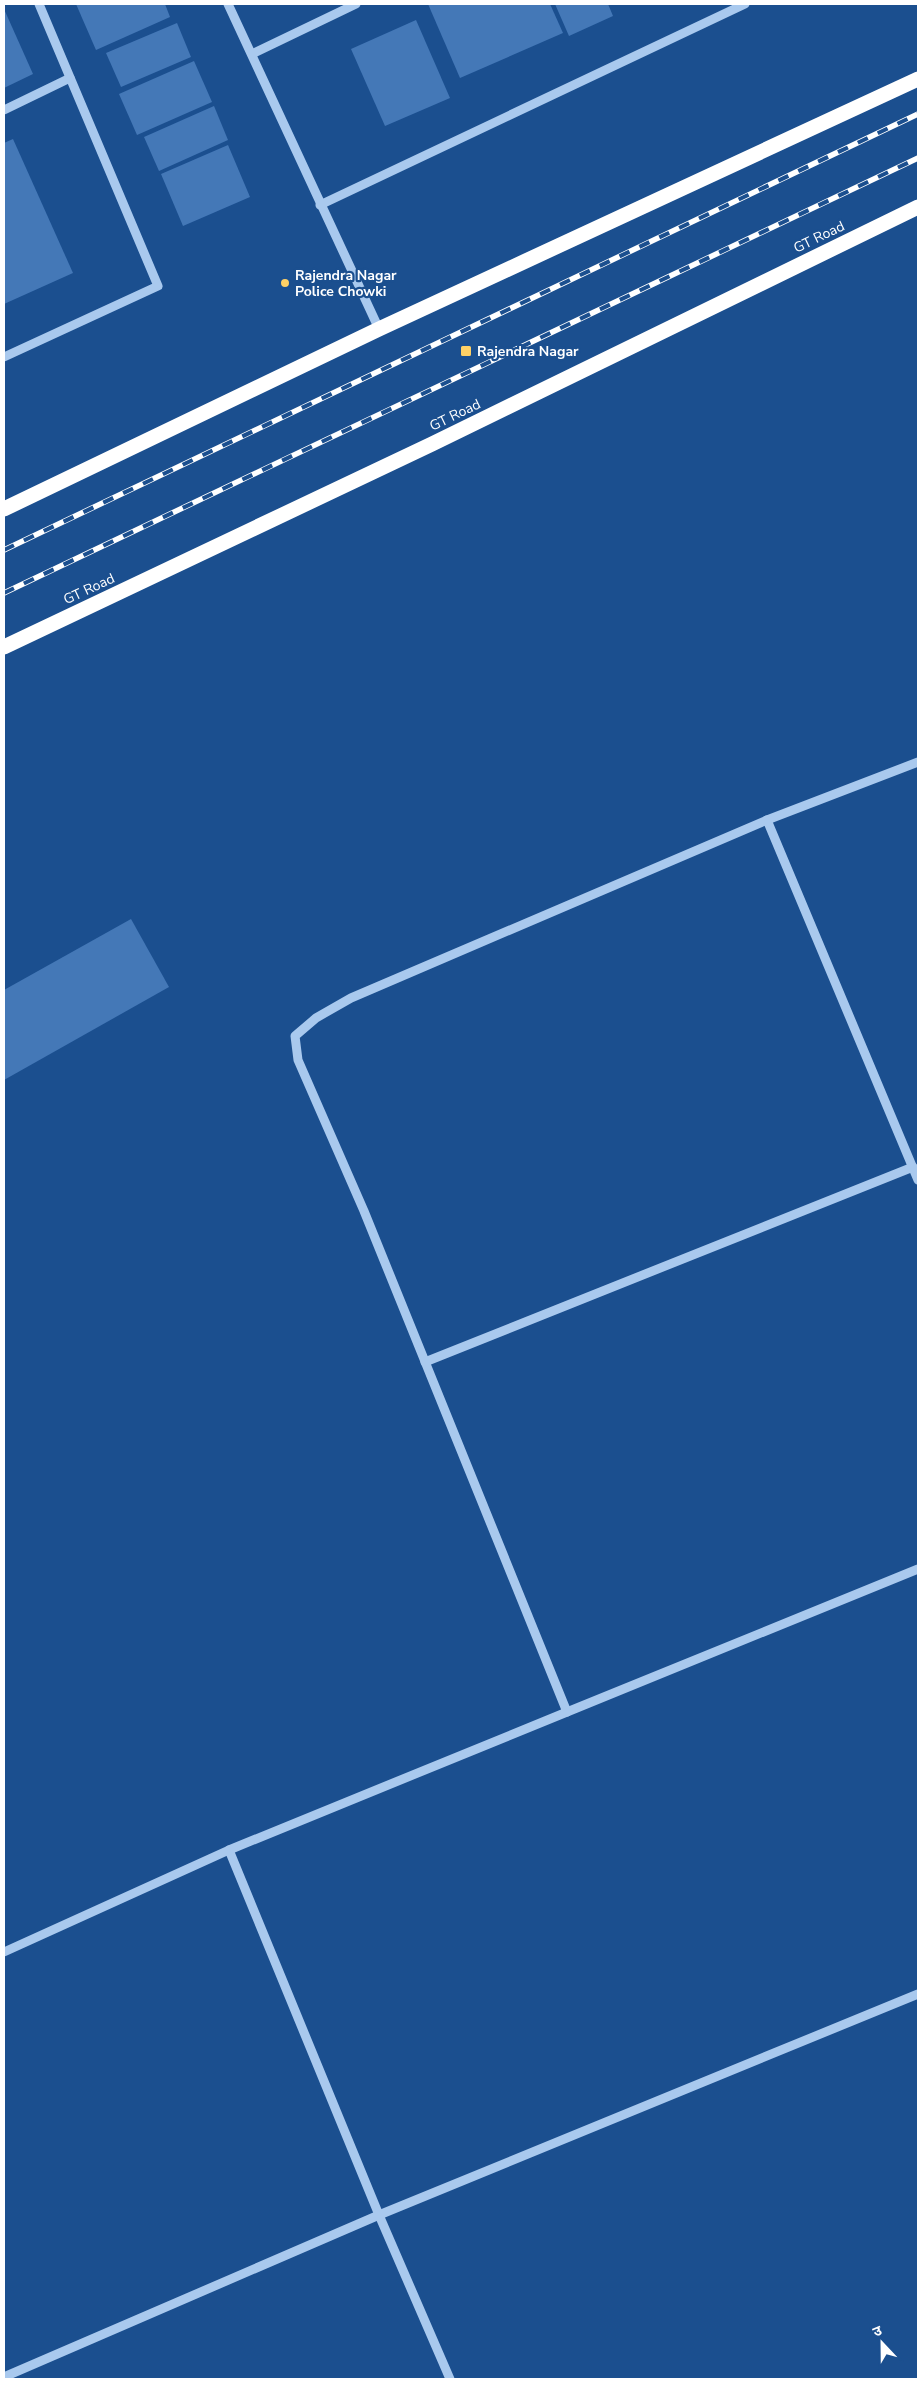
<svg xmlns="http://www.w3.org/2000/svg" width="922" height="2383" font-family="'Nunito Sans','Noto Sans Devanagari',sans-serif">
	<rect width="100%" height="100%" fill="#1b4f8f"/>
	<g fill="#4478b7">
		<path d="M76,4h89l5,13 -74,33z"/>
		<path d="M428,4h122l13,29 -103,45z"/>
		<path d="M555,4h53l5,12 -44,20z"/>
		<path d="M4,9l29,65 -29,14z"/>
		<path d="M416,20l34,78 -65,28 -34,-77z"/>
		<path d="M177,23l14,34 -70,30 -15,-34z"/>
		<path d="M194,61l18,41 -75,33 -18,-41z"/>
		<path d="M214,106l14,34 -69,31 -15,-34z"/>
		<path d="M13,139l60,134 -69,31v-161z"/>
		<path d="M228,145l22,52 -67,29 -22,-52z"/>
		<path d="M131,919l38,68 -165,93v-90z"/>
	</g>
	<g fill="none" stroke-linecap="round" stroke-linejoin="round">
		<g stroke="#a9c9ee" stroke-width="9">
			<path d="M228,4l151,325"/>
			<path d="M252,54l104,-50"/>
			<path d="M4,110l66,-32"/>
			<path d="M320,205l425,-201"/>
			<path d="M4,357l154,-71 -119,-282"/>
			<path d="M767,820l151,360"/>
			<path d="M425,1362l488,-195"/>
			<path d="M567,1712l351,-143"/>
			<path d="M229,1850l150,365 71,164"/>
			<path d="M4,1952l225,-102 338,-138 -203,-501 -66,-151 -3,-24 21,-18 35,-20 416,-178 151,-58"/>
			<path d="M4,2377l375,-162 539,-221"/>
		</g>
		<g stroke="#fff" stroke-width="15">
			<path d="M4,509l375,-180 539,-250"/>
			<path d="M4,647l428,-203 486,-237"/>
		</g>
		<g stroke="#fff" stroke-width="5.5">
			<g id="rail">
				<path d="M4,550l914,-436"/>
				<path d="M4,593l914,-435"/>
			</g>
		</g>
		<use href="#rail" stroke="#1b4f8f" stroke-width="4" stroke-dasharray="11" stroke-linecap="butt"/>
	</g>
	<g fill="#ffd166" stroke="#1b4f8f" stroke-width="2">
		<circle cx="285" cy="283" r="5"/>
		<rect x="460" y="345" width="12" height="12" rx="2.5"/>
	</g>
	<g text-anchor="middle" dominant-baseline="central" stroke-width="4.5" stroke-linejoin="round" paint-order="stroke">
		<g font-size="14" fill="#fff" stroke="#1b4f8f">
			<text transform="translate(819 237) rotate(-26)">GT Road</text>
			<text transform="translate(455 415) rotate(-26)">GT Road</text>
			<text transform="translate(89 589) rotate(-25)">GT Road</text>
		</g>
		<g font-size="14" font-weight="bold" fill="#fff" stroke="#1b4f8f" text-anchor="start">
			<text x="295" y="275">Rajendra Nagar<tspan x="295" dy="16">Police Chowki</tspan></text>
			<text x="477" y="351">Rajendra Nagar</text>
		</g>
	</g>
	<rect width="922" height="2383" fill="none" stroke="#ffffff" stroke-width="10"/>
	<g transform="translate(882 2343) rotate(338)" stroke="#1b4f8f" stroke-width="4" paint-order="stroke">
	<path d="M0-4L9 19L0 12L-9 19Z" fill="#ffffff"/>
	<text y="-8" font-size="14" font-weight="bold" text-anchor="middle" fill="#ffffff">उ</text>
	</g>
</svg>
